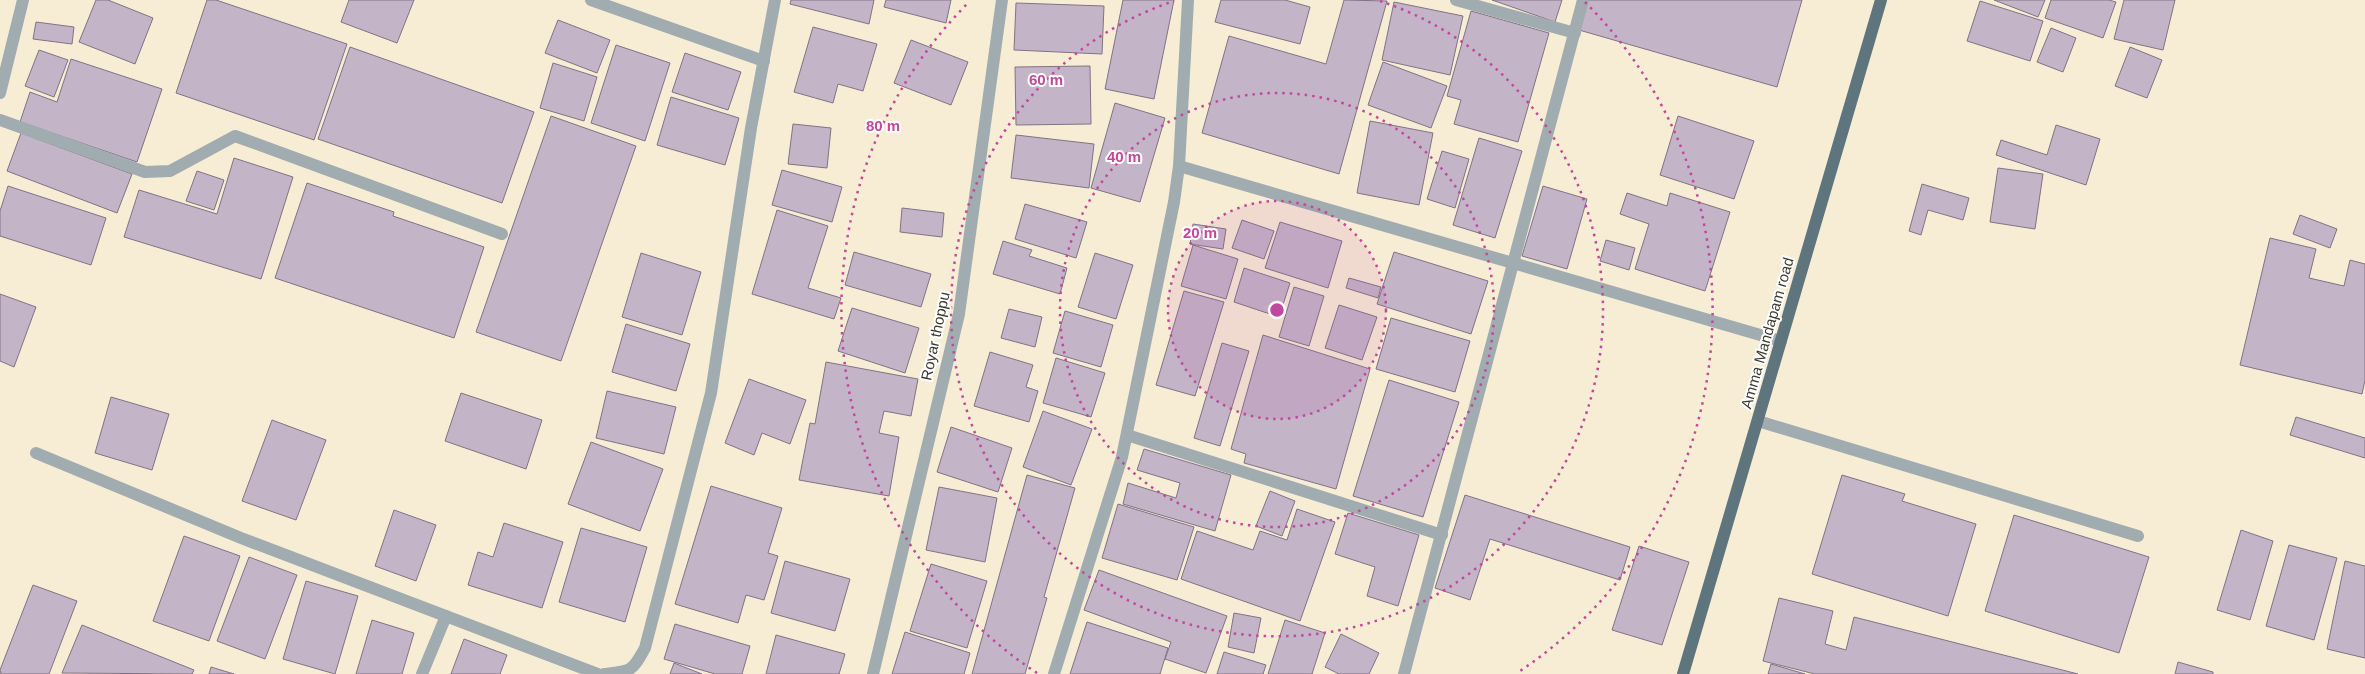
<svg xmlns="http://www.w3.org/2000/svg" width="2365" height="674" font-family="Arial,sans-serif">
	<rect width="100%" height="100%" fill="#f7edd5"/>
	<g fill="#c3b4c8" stroke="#817285">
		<path d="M96,0h12l45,18 -18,46 -56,-22z"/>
		<path d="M207,0h9l131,44 -33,96 -138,-47z"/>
		<path d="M349,0h65l-17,43 -56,-21z"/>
		<path d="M791,0h83l-5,24 -79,-20z"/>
		<path d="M886,0h65l-5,23 -62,-16z"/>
		<path d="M1123,0h51l-20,99 -49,-10z"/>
		<path d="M1221,0h64l25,7 -10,37 -85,-22z"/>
		<path d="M1344,0l43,1 -48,173 -137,-41 27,-97 97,28z"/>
		<path d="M1492,0h70l-7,22z"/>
		<path d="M1588,0h214l-25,87 -198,-57z"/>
		<path d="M1994,0h51l-7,17z"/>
		<path d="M2051,0h58l7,2 -13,36 -58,-20z"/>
		<path d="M2124,0h51l-12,50 -49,-11z"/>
		<path d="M1980,1l63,20 -13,40 -63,-20z"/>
		<path d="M1394,2l69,14 -13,59 -68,-15z"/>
		<path d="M1016,3l88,3 -2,48 -88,-4z"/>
		<path d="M1471,11l78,22 -31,109 -64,-18 7,-24 -14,-4z"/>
		<path d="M558,20l52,20 -13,33 -52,-20z"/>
		<path d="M36,22l38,5 -2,17 -39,-5z"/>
		<path d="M813,27l64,17 -14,47 -25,-7 -5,19 -39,-11z"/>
		<path d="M2051,28l25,10 -13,34 -26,-10z"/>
		<path d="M911,40l57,22 -17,43 -57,-22z"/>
		<path d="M616,45l54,18 -25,78 -54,-18z"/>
		<path d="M350,47l184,65 -32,91 -184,-64z"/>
		<path d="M2130,47l32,13 -15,38 -32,-12z"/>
		<path d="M39,50l29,10 -14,37 -29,-11z"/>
		<path d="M685,53l56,19 -13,38 -56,-18z"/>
		<path d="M71,59l91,30 -25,73 -117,-40 10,-30 27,10z"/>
		<path d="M1383,62l64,24 -16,42 -63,-23z"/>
		<path d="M553,63l44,14 -13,44 -44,-13z"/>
		<path d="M1090,66l1,58 -75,1 -1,-58z"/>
		<path d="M671,97l68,21 -14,47 -68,-20z"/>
		<path d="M1115,103l50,15 -25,84 -49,-14z"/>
		<path d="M551,116l85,30 -75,215 -85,-29z"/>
		<path d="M1678,116l76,25 -20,58 -74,-24z"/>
		<path d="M1370,121l63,12 -14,72 -62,-12z"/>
		<path d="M793,124l38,4 -4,40 -39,-4z"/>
		<path d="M2056,125l44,14 -14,46 -90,-30 5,-15 46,15z"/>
		<path d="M21,133l111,41 -15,39 -110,-42z"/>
		<path d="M1016,135l78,9 -5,44 -78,-10z"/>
		<path d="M1479,138l43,13 -27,87 -42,-13z"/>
		<path d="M1442,151l27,8 -14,49 -28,-9z"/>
		<path d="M234,158l59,19 -32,102 -137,-42 15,-47 78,24z"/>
		<path d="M1998,168l45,6 -8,55 -45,-7z"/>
		<path d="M782,170l60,17 -10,35 -60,-17z"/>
		<path d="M197,171l27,9 -10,30 -28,-9z"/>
		<path d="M307,183l87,29 -1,4 91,31 -30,91 -179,-60z"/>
		<path d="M1922,184l47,14 -6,22 -35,-10 -7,25 -12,-4z"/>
		<path d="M8,186l98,32 -15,47 -91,-29v-25z"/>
		<path d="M1543,186l44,13 -20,70 -45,-13z"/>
		<path d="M1627,193l40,13 3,-13 60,19 -25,79 -70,-22 14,-45 -29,-10z"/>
		<path d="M1025,204l62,18 -11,36 -61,-19z"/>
		<path d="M902,208l42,5 -2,24 -42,-5z"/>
		<path d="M777,210l51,16 -20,62 33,10 -7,21 -82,-25z"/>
		<path d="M2300,215l37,14 -7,19 -37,-14z"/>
		<path d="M1242,220l32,11 -10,28 -32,-11z"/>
		<path d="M1280,222l62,19 -14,47 -63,-20z"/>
		<path d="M1193,224l33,5 -3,20 -33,-5z"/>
		<path d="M2270,238l46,11 -7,29 35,8 6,-26 15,4v116l-3,14 -122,-29z"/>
		<path d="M1606,240l29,8 -6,22 -29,-9z"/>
		<path d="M1003,241l29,9 -3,6 38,12 -7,26 -67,-20z"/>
		<path d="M1193,245l45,14 -12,40 -45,-13z"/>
		<path d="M854,252l77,22 -10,33 -76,-22z"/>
		<path d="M1394,252l94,29 -17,53 -94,-30z"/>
		<path d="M641,253l60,19 -19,63 -60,-18z"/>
		<path d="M1095,253l38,12 -17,54 -38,-12z"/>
		<path d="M1244,268l46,15 -11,34 -45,-15z"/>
		<path d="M1349,278l32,9 -3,11 -32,-10z"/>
		<path d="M1294,287l30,9 -15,50 -30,-9z"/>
		<path d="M1184,291l40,11 -29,94 -39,-11z"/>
		<path d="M0,294l36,13 -22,60 -14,-6z"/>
		<path d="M1339,305l38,12 -15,43 -37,-12z"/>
		<path d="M852,308l67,20 -14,45 -67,-22z"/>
		<path d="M1009,309l33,8 -7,30 -34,-9z"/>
		<path d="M1065,311l48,14 -12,42 -48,-14z"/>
		<path d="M1391,318l79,23 -15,51 -79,-23z"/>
		<path d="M626,324l64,20 -14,47 -64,-19z"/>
		<path d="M1263,335l107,34 -34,120 -92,-26 2,-9 -15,-5z"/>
		<path d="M1222,343l27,8 -29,95 -26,-8z"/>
		<path d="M990,352l43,13 -7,22 12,4 -9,31 -55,-16z"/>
		<path d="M1056,358l49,15 -14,44 -48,-14z"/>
		<path d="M826,362l92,17 -7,37 -27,-5 -5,22 20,4 -10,59 -90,-16 11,-57 5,1z"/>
		<path d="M749,379l57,21 -16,44 -28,-11 -8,22 -29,-12z"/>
		<path d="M1389,380l70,22 -36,115 -70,-21z"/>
		<path d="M607,391l69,16 -12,47 -68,-16z"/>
		<path d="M461,393l81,27 -16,49 -81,-28z"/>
		<path d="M111,397l58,17 -17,56 -57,-17z"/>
		<path d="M1043,411l49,18 -21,56 -48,-18z"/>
		<path d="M2296,417l69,21v20l-75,-23z"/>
		<path d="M272,420l54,20 -30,80 -54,-19z"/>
		<path d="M951,427l61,21 -14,44 -61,-20z"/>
		<path d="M591,442l72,27 -23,62 -72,-27z"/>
		<path d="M1144,449l87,26 -16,56 -92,-27 5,-21 48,15 4,-15 -43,-13z"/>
		<path d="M1027,475l48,13 -31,109 3,1 -22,76h-53z"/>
		<path d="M1842,475l63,19 -3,7 74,23 -28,92 -136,-42z"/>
		<path d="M711,486l71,22 -14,45 10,3 -14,44 -18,-5 -8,28 -63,-19z"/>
		<path d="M939,487l58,11 -12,64 -59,-12z"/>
		<path d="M1270,491l25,10 -13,35 -26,-10z"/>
		<path d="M1465,495l165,52 -10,33 -130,-41 -20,61 -35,-12z"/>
		<path d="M1118,504l76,23 -17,53 -75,-22z"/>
		<path d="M1297,509l38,13 -35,99 -119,-42 16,-48 56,19 7,-19 27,9z"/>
		<path d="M394,510l42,15 -20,56 -41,-15z"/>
		<path d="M1348,513l71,22 -21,71 -31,-10 8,-29 -40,-13z"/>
		<path d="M2014,515l135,42 -30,96 -134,-42z"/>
		<path d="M504,523l59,19 -21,66 -74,-23 10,-33 15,5z"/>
		<path d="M581,528l66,19 -22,75 -66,-20z"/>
		<path d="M2241,530l32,11 -23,79 -33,-10z"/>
		<path d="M184,536l56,20 -31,85 -56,-20z"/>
		<path d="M2289,545l48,13 -23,82 -48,-14z"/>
		<path d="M1639,546l50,16 -27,83 -50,-15z"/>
		<path d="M249,557l48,18 -32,84 -48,-18z"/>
		<path d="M785,561l65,18 -15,52 -64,-18z"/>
		<path d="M2345,561l20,5v92l-38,-9z"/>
		<path d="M931,564l56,17 -20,67 -57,-17z"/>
		<path d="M1099,570l128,46 -21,57 -41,-14 6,-17 -87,-32z"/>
		<path d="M306,581l52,15 -23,78 -52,-15z"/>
		<path d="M33,585l44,16 -28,73h-48l-1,-4z"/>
		<path d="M1779,598l54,13 -8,33 21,6 8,-33 224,57h-263l-52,-13z"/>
		<path d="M1234,613l27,5 -7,35 -26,-6z"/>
		<path d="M372,620l42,13 -12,41h-46z"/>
		<path d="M1285,620l40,13 -13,41h-44z"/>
		<path d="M1087,622l81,26 -8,26h-90z"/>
		<path d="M675,624l75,22 -8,28h-27l-51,-15z"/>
		<path d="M82,625l112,45 -2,4 -130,-1z"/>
		<path d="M905,632l65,21 -6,21h-72z"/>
		<path d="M1341,634l38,19 -10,21h-30l-14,-7z"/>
		<path d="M776,635l69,19 -6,20h-73z"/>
		<path d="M464,639l43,16 -7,19h-49z"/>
		<path d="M1224,652l42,13 -3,9h-46z"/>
		<path d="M2178,662l35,10v2h-38z"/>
		<path d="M674,663l28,11h-32z"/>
		<path d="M1771,664l34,10h-37z"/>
		<path d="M211,667l23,7h-25z"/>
	</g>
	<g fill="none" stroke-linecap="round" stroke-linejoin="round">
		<g stroke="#a0acb0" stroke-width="12">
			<path d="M591,0l173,61"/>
			<path d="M1456,0l119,33"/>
			<path d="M0,93l23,-93"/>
			<path d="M0,120l145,52 25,-1 65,-35 267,98"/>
			<path d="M1179,166l602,175"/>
			<path d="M1758,421l380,115"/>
			<path d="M1127,435l315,100"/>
			<path d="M36,453l205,85 357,136"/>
			<path d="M422,674l24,-58"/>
			<path d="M604,674c27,-3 28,-2 41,-26l66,-255 40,-265 24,-128"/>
			<path d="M873,674l86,-360 43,-314"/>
			<path d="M1054,674l68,-217 52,-255 5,-36 9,-166"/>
			<path d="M1404,674l179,-674"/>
		</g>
		<path stroke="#5f757d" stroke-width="12" d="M1683,674l198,-674"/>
	</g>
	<circle cx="1277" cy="310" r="109" fill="#c1489c" fill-opacity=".12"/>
	<g fill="none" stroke="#c1489c" stroke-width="2.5" stroke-dasharray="2.5 5">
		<circle cx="1277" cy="310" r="109"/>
		<circle cx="1277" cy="310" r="217"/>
		<path d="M1380 1A326 326 0 1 1 1174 1"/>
		<path d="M1037 673A435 435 0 0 1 969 2M1585 2A435 435 0 0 1 1517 673"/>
	</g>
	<g text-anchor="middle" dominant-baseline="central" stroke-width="4" stroke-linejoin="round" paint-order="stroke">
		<g font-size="15" fill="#3c382e" stroke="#fff">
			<text transform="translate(1767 333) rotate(-74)">Amma Mandapam road</text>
			<text transform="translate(935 336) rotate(-78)">Royar thoppu</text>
		</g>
	</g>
	<circle cx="1277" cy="310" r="8" fill="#c1489c" stroke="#fff" stroke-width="2.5"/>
	<g font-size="15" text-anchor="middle" font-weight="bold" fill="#c1489c" stroke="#fff" stroke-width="4" stroke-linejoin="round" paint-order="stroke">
		<text x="1046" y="85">60 m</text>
		<text x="883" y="131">80 m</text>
		<text x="1124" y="162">40 m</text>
		<text x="1200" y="238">20 m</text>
	</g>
</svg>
